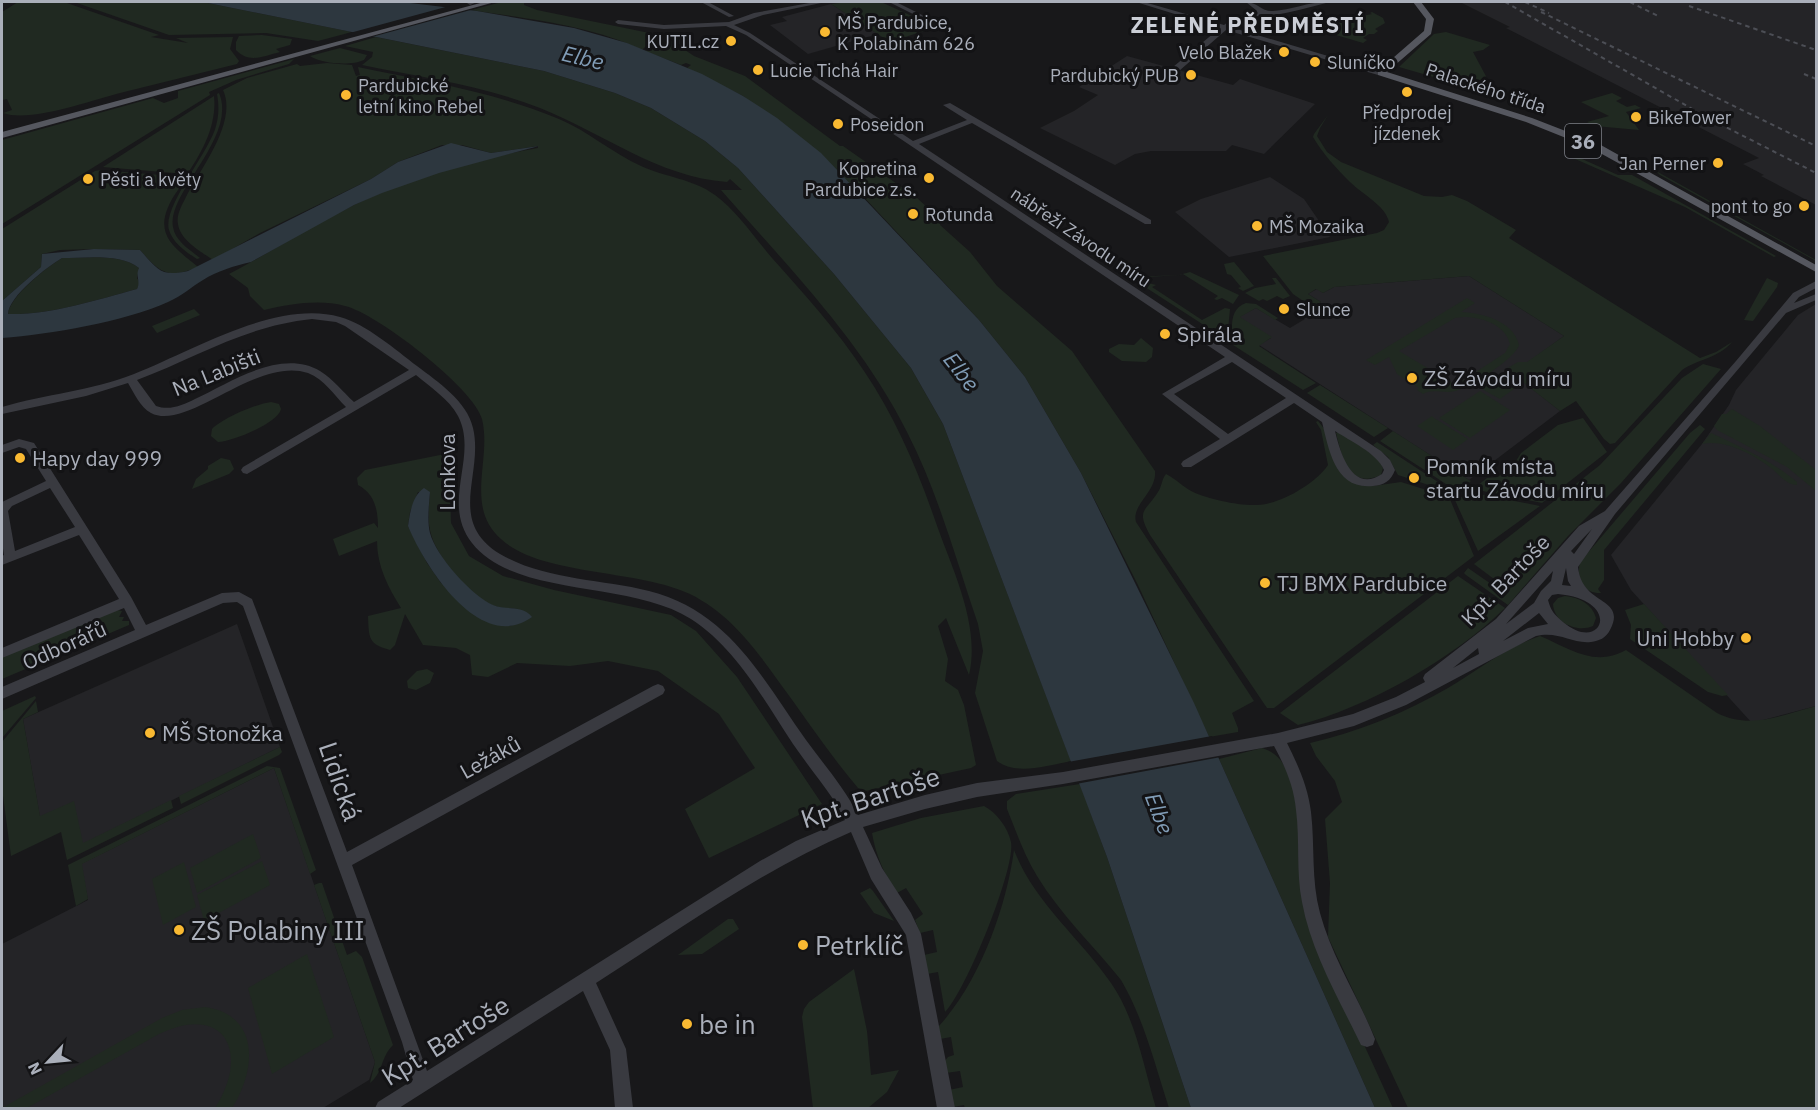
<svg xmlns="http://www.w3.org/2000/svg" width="1818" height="1110" font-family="'IBM Plex Sans',sans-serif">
	<rect width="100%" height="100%" fill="#18181a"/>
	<g fill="#242427">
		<path d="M1460,2h356v203l-55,-29 3,-1 -21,-11 16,-6 -253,-130 4,-1z"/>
		<path d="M831,4l47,30 -70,20 -38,-29 17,-4 -5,-4z"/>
		<path d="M1127,56l106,29 7,-6 75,25 -51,50 -32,-9 -6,6h-75l-16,3 -20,11 -75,-37 34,-17 24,-16 -19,-8z"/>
		<path d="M1270,177l34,22 26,38 -101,20 -54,-45 26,-13z"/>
		<path d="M1469,276l95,60 -37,27 -20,6 53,42 -91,69 -210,-135 12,-7 -32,-21 17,-9 34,20 15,-9 -6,-5 22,-12 -13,-8 9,-5 6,4 11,-6z"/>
		<path d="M1816,304v402l-64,17 -121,-133 -20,-35 91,-111 27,-39 7,-15 62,-75z"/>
		<path d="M237,624l43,123 -197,97 -43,-27 -17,-98z"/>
		<path d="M274,768l101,294 -6,18 -46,28h-321v-164l86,-44 -7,-36z"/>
	</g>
	<g fill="#202921" fill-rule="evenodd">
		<path d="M18,2h46l95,33 -8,2 37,6 -12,-5 57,-1 -3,12 9,12 -2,3c-39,10 -78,19 -117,29 -28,7 -90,30 -117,20l9,-3 -5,-11 -5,1v-88z"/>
		<path d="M74,2h129l149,30 -34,9 -52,-8 -97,2z"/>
		<path d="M524,2v3l13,5 127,26 30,20 51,20 95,70h3l74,52 24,22 -1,5 30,27 27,34 75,65 83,120c2,21 -24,34 -19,51l118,179 -22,12 6,15v4l-29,5 -72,-154 -56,-110 -56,-96 -46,-57 -117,-125 -119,-99 -56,-28 4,-3 -5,-2 -5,2 -36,-14 6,-4 -5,-1 -4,4c-52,-25 -114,-31 -171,-40l27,-7z"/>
		<path d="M847,2h34l55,25 -46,15 -59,-38z"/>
		<path d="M1372,12l11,6 2,5 -10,6 3,2 -4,3h-5l-6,4 4,2 -4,3 -54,-16 63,-13 -2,-1z"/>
		<path d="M1446,32l44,13 -7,5 -10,2 23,43 -97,-28 35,-33z"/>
		<path d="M262,35l30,4 -2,6 -14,4 4,3c-16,4 -31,12 -44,-2v-8l3,-6z"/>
		<path d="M376,37l168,34 71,22 36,15 54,33 33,27 96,106 77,94 32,56 128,337c-21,4 -55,15 -74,0l-22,-68 8,-42 -5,-27c-22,-64 -40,-132 -71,-192 -46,-92 -119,-165 -186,-242h21l-12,-11 -3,3c-69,-5 -124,-49 -187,-74 -56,-22 -119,-31 -178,-43l10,-8 1,-5 -28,-6z"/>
		<path d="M340,48l27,7 -3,5c-13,6 -42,4 -54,-4z"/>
		<path d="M294,59l-5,5 -53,16 -27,12 1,3 -208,129v-84l151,-42 11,5 14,-5v-7z"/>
		<path d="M327,63l25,2 4,11 4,-1 -2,-8c68,14 136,25 201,52 29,12 53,34 82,47 24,11 52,13 74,29 22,16 39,42 57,63 32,36 66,73 92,113 31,46 53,97 71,149 16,47 46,104 34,155l-23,-57 -8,8 10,33 -3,22 13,9 6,15 12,60 -5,3 -106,23 -7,-3c-29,-34 -53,-71 -79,-106 -25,-35 -49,-68 -89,-88 -52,-25 -149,-18 -189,-55 -37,-33 -9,-79 -19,-120 -8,-31 -106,-106 -137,-113 -26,-7 -54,-2 -81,4l-14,-14 -2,-8 -19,-14c42,-22 82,-48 125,-69 56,-28 122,-46 184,-57v-2l-47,7 -29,-8h-20l-44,17 -27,17 -111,54 -47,27c-13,-9 -33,-20 -35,-36 -2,-9 4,-19 8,-27 14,-28 52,-75 37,-107l24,-12 50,-14 3,2z"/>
		<path d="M219,93c19,44 -53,100 -46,134 2,14 17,23 27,31l-3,1c-11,-7 -24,-16 -28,-29 -7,-23 41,-79 47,-104 3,-11 3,-21 1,-32z"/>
		<path d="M1612,93l10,5 -6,3 11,6 8,-2 6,3 -15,4 13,18 -44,-4 -8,-4 22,-6 -28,-14z"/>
		<path d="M214,96c3,28 -11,55 -27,78l-84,-7z"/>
		<path d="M1328,115l-8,13 -3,8 10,16 14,10 83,34 18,1 10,-2 15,6 49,29 -7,8 191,120 16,-6 16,-10c-13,16 -34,17 -50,28l-67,73 -5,1 -6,-5 -28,-38 -16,10 -54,-42 12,-7h9l37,-26 -95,-60 -135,11 -11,6 -7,-4 -8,5 13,8 -9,5 -19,-13 -30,-38 114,-23 7,-3 5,-8c-3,-16 -28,-29 -39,-40 -14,-14 -27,-28 -37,-45l1,-3z"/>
		<path d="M1566,155h7l45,20h14l144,81 -2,1 -89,-50z"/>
		<path d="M101,170l83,7c-1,8 -9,16 -13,24 -18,34 3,46 27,66 -30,12 -37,7 -58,-17l-46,-1 -34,1 -18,4 -1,13 -39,34v-72l93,-58z"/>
		<path d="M1656,171l160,89v1l-156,-86z"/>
		<path d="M62,258c23,0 59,-5 77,10l-2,10 3,5 -3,6c-41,11 -86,26 -129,25 2,-18 39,-47 54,-56z"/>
		<path d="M1234,262l20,24 -11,5 -5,-3 3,-1 -10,-12 -4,-1 -3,-10z"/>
		<path d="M1190,272l49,23 -6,9 -11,-6 -5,2 -3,-1 4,-3 -35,-22 -3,1 -33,2 -10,4 -5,-4 47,-2z"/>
		<path d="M1272,278h4l14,18 -7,3 -6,-3 -10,5 -4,-2 -4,2 -14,-8 10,-5 21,-4z"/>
		<path d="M1767,278l11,5 -1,4 -24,34 -9,-1z"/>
		<path d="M1148,283l8,2 -4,2 50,33 23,-12 5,1 -3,31 -85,-55z"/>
		<path d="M1467,298l8,5 -14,9c21,1 53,9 58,33 -3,13 -51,44 -64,46 -11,3 -23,-3 -32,3l-6,-4 2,-2 -22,-14 -8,-17 -14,8 -9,-5zM1463,317c18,0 42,7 47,27l-5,9 -46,30 -3,2 -57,-34 56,-33z"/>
		<path d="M1246,303l10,1 22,14 -3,2 -19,-12 -16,9 32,20 -13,9 57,37 -13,7 -70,-45c-1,-15 -5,-36 13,-42z"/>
		<path d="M194,309l6,6 -43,18 -5,-7z"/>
		<path d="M1141,338l12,10 -1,9 -6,5 -24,-1 -13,-9v-3l10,-5 15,1z"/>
		<path d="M1703,364l18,5 -100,114 -53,53 -60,69 -42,-30 -2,-2 4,-5 26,18 4,-4 -24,-18 126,-99 82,-87z"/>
		<path d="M1501,376l17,10 -18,13 -18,-10z"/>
		<path d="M1320,385l68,43 -14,9 -67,-44z"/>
		<path d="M1480,391l30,19 -40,28 -31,-20z"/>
		<path d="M271,402l8,2 2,5c-3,14 -49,33 -63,33l-7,-6 1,-7c11,-11 44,-25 59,-27z"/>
		<path d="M1732,409l28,17 56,44v21l-29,-24 -70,-37 -3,-4 8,-12h4z"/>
		<path d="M1432,416l2,2 34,21 -15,11 -36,-24z"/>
		<path d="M1583,418l24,34 -65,51 -69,-14 14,-11 11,-1 18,-16 5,-8 37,-28z"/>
		<path d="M1318,421l8,10 9,33 9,12 29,10 28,-4 48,15 25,59 -200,152h-7l-117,-173c-14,-25 -5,-23 8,-43 4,-6 4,-14 8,-18 10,5 17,13 27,18 18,8 54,16 73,12 20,-4 50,-21 62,-39l-7,-35 -5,-8z"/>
		<path d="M1700,425l5,4 -101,121v30l-6,9 3,4c-18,1 -25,-16 -21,-31l110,-129z"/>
		<path d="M1393,431l76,49 2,1 -8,7 -17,-4 -66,-43z"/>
		<path d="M1340,432l39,27 4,9 -2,7c-33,15 -39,-19 -45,-42z"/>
		<path d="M1711,433c30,14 61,28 86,49v3c-11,0 -18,-11 -26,-17 -18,-14 -47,-29 -69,-24z"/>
		<path d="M1377,442l61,40 9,9 -49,-16 -10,-18 -15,-12z"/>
		<path d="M455,452l-5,39 1,32 18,33 34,20 51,14 117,25 25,16 41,46 85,127 -113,54 -24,-49 70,-41 -36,-54 -61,-43 -50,-10 -38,5 -53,-3 -29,14 -16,-2 -2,-20 -14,-7 -33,-3 -18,-31 -10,31 -5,5c-22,-6 -21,-12 -22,-34l33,-8c-13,-21 -24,-42 -24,-67l-38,15 -6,-17 41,-16 4,5c0,-18 -3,-34 -20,-43l-1,-7 8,-8zM418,492h12c-1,13 -3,29 1,42 5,22 42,66 64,72 7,3 16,2 23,3l9,11 -17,6 -69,-43 -14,-20 -19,-37 2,-14z"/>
		<path d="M221,458l9,2 4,9 -5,5 -37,15 4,-10 12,-10v-3z"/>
		<path d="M1469,492l71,14 -62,45 -24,-53 8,-1z"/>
		<path d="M1458,576l47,32c-51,50 -138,100 -207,117l-18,-12z"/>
		<path d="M1565,596c14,1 27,8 31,22l-3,8c-16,7 -39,-3 -40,-22l5,-6z"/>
		<path d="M1644,604l84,91 -6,1 -14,-4 -78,-53 1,-14 -6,-15z"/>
		<path d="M117,610l5,1 -3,6h5l-2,4h7v4l-127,54v-22l3,-2z"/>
		<path d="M1540,636c29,12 54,32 86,14l91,63c34,17 65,2 99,-7v402h-408l-80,-171 2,-54 -5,-64 17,-17 -7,-21 -19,-25 -6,-13c48,-11 95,-30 138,-55 31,-18 58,-41 92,-52z"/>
		<path d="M427,669l7,4 -4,10 -14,7 -8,-2 -1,-7 10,-10z"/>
		<path d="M35,696l1,2 -34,40v-27z"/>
		<path d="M36,701l2,11 -15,7 17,97 34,-15 9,42 88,-43 2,8 -106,52 -6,-28 -50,24 -9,-68v-46z"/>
		<path d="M280,747l2,5 -3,3 -98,49 -2,-8z"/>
		<path d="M1262,748c20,6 24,21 32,38l18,145 81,177h-18l-156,-349z"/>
		<path d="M267,766l13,2 36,102 -6,4 -36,-106 -192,96 6,35 -12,7 -8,-41z"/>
		<path d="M1080,784l27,73 84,251h-22c-14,-43 -25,-89 -48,-128 -28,-35 -61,-66 -84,-104 -13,-21 -21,-45 -30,-67v-8l9,-7z"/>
		<path d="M984,806c13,7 24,22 27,36 5,26 -46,151 -66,170l-7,-40 -11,2 -3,-19 13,-3 -4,-22 -13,3 -5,-13 8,-6 -17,-26 -9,5c-13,-19 -21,-37 -25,-60l49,-15z"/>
		<path d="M253,834l8,24 -64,35 -7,-25z"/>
		<path d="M1014,850c20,52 66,88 97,133 25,36 33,85 45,125h-191l-1,-3 -11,2 -4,-17 14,-3 -3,-16 -14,2 -2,-11 4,-5 6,-2 -3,-18 -11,2 -2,-12c41,-44 68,-118 76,-177z"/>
		<path d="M262,861l8,24 -66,36 -7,-26z"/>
		<path d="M184,862l12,45 -33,18 -11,-46z"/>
		<path d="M319,883h3l25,72 9,-4 6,6 31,88c-12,11 -10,28 -23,38l5,-21 -61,-177z"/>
		<path d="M870,888l3,3 21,30 -20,-8 -14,-20z"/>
		<path d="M728,919h5l6,10 -37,25 -24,1z"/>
		<path d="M307,954l27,83 -62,37 -24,-86z"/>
		<path d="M854,969l13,62 4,44 28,-5 -12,22 -19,16h-55l-11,-91 2,-8 5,-7z"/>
		<path d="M205,1007c56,8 51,64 27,101h-17c35,-54 11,-106 -56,-74l-132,74h-25l160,-90 20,-8z"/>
	</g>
	<g fill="#2d373f" fill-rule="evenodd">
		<path d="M203,2h199l75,9 97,17 53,15 75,31 41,22 34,22 44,35 158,167 46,57 56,96 113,230 181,405h-184l-84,-251 -164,-433 -32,-56 -77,-94 -96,-106 -33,-27 -54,-33 -36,-15 -71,-22z"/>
		<path d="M451,143l40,10 48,-7 -100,27 -57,20 -28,12 -103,57c-17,4 -34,9 -48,18 -12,7 -21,16 -35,22 -45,20 -117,32 -166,36v-37l39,-34 1,-13 52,-5 46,1c18,20 21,27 48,21l183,-92 27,-17zM62,258c23,0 59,-5 77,10 -4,8 2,13 -2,21 -41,11 -86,26 -129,25 1,-18 39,-47 54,-56z"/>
		<path d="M424,488l6,4c-1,13 -3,29 0,41 6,23 42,63 63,72 13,6 29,-1 39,12 -52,38 -108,-52 -124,-91 2,-13 4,-30 16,-38z"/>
	</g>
	<g fill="#18181a">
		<path d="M453,5l25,3 -110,30 -22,-4z"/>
		<path d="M1212,736l9,21 -145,27 -8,-22z"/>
	</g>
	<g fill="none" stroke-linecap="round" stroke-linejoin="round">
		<g fill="#393a40" fill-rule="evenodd">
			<path d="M468,2h9l-7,3 -3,-2z"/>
			<path d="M701,2h7l26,14 -5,1z"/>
			<path d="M815,2h11l-63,13 -29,10 16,8 163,108 54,-21 -24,-15 7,-2 201,117v4h-6l-173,-101 -53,21 462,307 9,9 5,10c-4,11 -11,15 -22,16 -38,4 -44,-36 -51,-64l-28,-19 -103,64h-8l-2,-3 2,-3 37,-22 -58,-45 63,-37 -479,-322 -20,-9 -62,3 -46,-5 -3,-2 3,-2 46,5 65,-3 25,-9zM1232,362l54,36 -58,36 -54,-40zM1335,431c15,10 42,22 49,39l-2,4c-30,20 -42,-22 -47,-43z"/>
			<path d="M889,2h7l46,23 -5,1z"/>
			<path d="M1136,2h8l80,23 8,-6 25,-8 -11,-9c11,0 16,10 27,9 18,-1 35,-9 54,-9l-1,1c-16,4 -34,9 -51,12 -16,2 -31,0 -45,12l155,46 -7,2 -152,-45 -47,41h-6v-4l47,-39z"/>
			<path d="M1816,281v7l-17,9 -5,6 22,-9v6l-30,13 -171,201 -37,53c1,9 4,17 11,24 12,12 34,15 21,39 -4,8 -11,11 -19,12 -20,2 -31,-11 -55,-6l-130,69 -52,21 -67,17c11,22 21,44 24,69 4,34 0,68 9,101 12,45 38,83 55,126l-2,6 -6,2 -6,-2c-22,-46 -50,-93 -59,-143 -6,-30 -2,-61 -6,-92 -2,-23 -11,-44 -22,-64l-211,38 -86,13 -52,12 -62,18 19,41 29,45 10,21 34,174h-18l-31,-173 -35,-56 -20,-47c-91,39 -172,98 -255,151l30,66 7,59h-18l-5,-58 -27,-59 -184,117h-24l3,-6 35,-22 -11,-38 -159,-436 -6,-4 -14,1 -221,96v-12l133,-57 -11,-22 -122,50v-10l117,-49 -40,-64 -77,30v-9l2,-1 -2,-13v-40l44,-21 -20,-32 -7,-2 -17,6v-8l17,-6 15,4 97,154 15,28 76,-32 17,-1 13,7 95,253 306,-166 5,-2 5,2 2,4 -2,4 -311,171 75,206 333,-210 36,-20 49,-21 -12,-21c-13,-19 -27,-36 -40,-55 -29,-44 -57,-96 -102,-125 -60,-39 -176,-21 -219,-76 -32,-41 7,-87 -14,-127 -9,-17 -28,-29 -42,-41l-169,99 -4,-1 -2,-3 2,-3 103,-60c-11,-11 -22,-28 -38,-34 -52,-17 -121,59 -157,40 -11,-6 -17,-20 -23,-30l-42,13 -84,18v-7c44,-13 89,-16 132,-33 58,-23 143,-75 206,-57 26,7 56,33 77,49 21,16 50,35 56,62 11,46 -27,93 27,126 44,26 100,25 149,37 80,20 113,87 157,149 18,25 38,47 52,75l67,-20 52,-12 86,-11 215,-39 75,-19 43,-17 29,-15 -2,-4 2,-4 71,-55 83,-93 26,-15 131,-150 57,-68zM312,319l24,3 9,4 64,44 -55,32c-11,-10 -21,-23 -34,-31 -39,-23 -89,11 -125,28 -12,6 -25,12 -39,7l-19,-26c61,-23 108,-54 175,-61zM50,488l25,39 -60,24 -7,-40 4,-5zM1592,529l-18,25 -3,-3zM1566,568l2,13 3,5 -9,-1zM1553,571l-2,10 -10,10 -7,12 -28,21zM1558,594c66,6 44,61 5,28 -9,-8 -12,-11 -15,-22l4,-5zM1539,613l9,11 -20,4 -25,13zM1478,648l1,6 -26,14z"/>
		</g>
		<g fill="#55575f" fill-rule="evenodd">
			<path d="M484,2h11l-493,136v-6z"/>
			<path d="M1413,2h8l13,17 -3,15 -44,38 145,46 67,26 217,121v7l-225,-124 -65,-26 -148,-47v-4l46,-40 2,-12z"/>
		</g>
		<g stroke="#4c4e55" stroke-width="2" stroke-dasharray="4.5 4" stroke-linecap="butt">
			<path d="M1505,2l203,116 108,55"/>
			<path d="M1525,2l24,11"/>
			<path d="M1630,2l28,14"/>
			<path d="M1689,6l127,44"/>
			<path d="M1541,12l275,134"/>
			<path d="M1804,74l12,5"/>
		</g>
	</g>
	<g fill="#f9b932" stroke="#131315" stroke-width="2">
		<circle cx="825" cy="32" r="6"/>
		<circle cx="731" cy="41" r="6"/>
		<circle cx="1284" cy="52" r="6"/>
		<circle cx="1315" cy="62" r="6"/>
		<circle cx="758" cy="70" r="6"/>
		<circle cx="1191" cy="75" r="6"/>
		<circle cx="1407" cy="92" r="6"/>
		<circle cx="346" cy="95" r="6"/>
		<circle cx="1636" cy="117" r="6"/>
		<circle cx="838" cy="124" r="6"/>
		<circle cx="1718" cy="163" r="6"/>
		<circle cx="929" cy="178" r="6"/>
		<circle cx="88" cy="179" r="6"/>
		<circle cx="1804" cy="206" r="6"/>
		<circle cx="913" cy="214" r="6"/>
		<circle cx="1257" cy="226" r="6"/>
		<circle cx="1284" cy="309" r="6"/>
		<circle cx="1165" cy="334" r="6"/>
		<circle cx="1412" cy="378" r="6"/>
		<circle cx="20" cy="458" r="6"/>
		<circle cx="1414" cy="478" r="6"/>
		<circle cx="1265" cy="583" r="6"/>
		<circle cx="1746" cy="638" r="6"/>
		<circle cx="150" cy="733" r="6"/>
		<circle cx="179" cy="930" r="6"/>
		<circle cx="803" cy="945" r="6"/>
		<circle cx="687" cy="1024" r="6"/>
	</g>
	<g text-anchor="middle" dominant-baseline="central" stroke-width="6" stroke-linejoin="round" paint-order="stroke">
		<g font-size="18" fill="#aaafba" stroke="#131315" text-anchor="start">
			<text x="837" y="22">MŠ Pardubice,<tspan x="837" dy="21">K Polabinám 626</tspan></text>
			<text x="719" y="41" text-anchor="end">KUTIL.cz</text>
			<text x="1272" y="52" text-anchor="end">Velo Blažek</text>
			<text x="1327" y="62">Sluníčko</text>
			<text x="770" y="70">Lucie Tichá Hair</text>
			<text x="1179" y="75" text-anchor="end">Pardubický PUB</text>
			<text x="358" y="85">Pardubické<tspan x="358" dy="21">letní kino Rebel</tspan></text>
			<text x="1407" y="112" text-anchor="middle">Předprodej<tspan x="1407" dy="21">jízdenek</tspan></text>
			<text x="1648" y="117">BikeTower</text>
			<text x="850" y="124">Poseidon</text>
			<text x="1706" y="163" text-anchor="end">Jan Perner</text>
			<text x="917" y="168" text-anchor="end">Kopretina<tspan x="917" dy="21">Pardubice z.s.</tspan></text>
			<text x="100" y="179">Pěsti a květy</text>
			<text x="1792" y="206" text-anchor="end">pont to go</text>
			<text x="925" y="214">Rotunda</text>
			<text x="1269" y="226">MŠ Mozaika</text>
			<text x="1296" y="309">Slunce</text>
		</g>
		<g font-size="18" fill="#aaafba" stroke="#131315">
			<text transform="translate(1486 88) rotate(18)">Palackého třída</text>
			<text transform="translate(1081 237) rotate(34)">nábřeží Závodu míru</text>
		</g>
		<rect fill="#131315" stroke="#7d8088" stroke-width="1.5" x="1565" y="124" width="36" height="34" rx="4.5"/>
		<g font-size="20" font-weight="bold" fill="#aaafba">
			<text x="1583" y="141">36</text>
		</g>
		<g font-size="21" fill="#aaafba" stroke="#131315" text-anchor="start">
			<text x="1177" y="334">Spirála</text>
			<text x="1424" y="378">ZŠ Závodu míru</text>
			<text x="32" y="458">Hapy day 999</text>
			<text x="1426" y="466">Pomník místa<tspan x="1426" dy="24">startu Závodu míru</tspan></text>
			<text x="1277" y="583">TJ BMX Pardubice</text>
			<text x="1734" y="638" text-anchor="end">Uni Hobby</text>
			<text x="162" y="733">MŠ Stonožka</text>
		</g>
		<g font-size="21" fill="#aaafba" stroke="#131315">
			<text transform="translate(216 372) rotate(-22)">Na Labišti</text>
			<text transform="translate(447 472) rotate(-90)">Lonkova</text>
			<text transform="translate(1505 580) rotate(-46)">Kpt. Bartoše</text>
			<text transform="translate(64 645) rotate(-24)">Odborářů</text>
			<text transform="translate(490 757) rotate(-29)">Ležáků</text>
		</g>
		<g font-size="22" font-weight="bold" letter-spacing="1.5" fill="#cbced6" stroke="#131315">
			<text x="1248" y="24">ZELENÉ PŘEDMĚSTÍ</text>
		</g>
		<g font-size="22" font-style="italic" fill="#809cb6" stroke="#131315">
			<text transform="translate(583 57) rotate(14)">Elbe</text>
			<text transform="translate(962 371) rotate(52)">Elbe</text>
			<text transform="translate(1160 813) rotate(69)">Elbe</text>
		</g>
		<g font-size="26" fill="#aaafba" stroke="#131315">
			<text transform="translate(341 781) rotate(71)">Lidická</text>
			<text transform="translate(870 797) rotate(-18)">Kpt. Bartoše</text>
			<text transform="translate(445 1040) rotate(-32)">Kpt. Bartoše</text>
		</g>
		<g font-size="26" fill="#aaafba" stroke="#131315" text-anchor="start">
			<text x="191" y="930">ZŠ Polabiny III</text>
			<text x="815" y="945">Petrklíč</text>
			<text x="699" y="1024">be in</text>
		</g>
	</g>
	<rect width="1818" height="1110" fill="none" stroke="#aaafba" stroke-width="6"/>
	<g transform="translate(48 1062) rotate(244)" stroke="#131315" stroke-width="4.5" paint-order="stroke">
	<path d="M0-4.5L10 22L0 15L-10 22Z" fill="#aaafba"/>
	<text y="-9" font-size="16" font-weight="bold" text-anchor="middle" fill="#aaafba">N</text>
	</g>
</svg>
